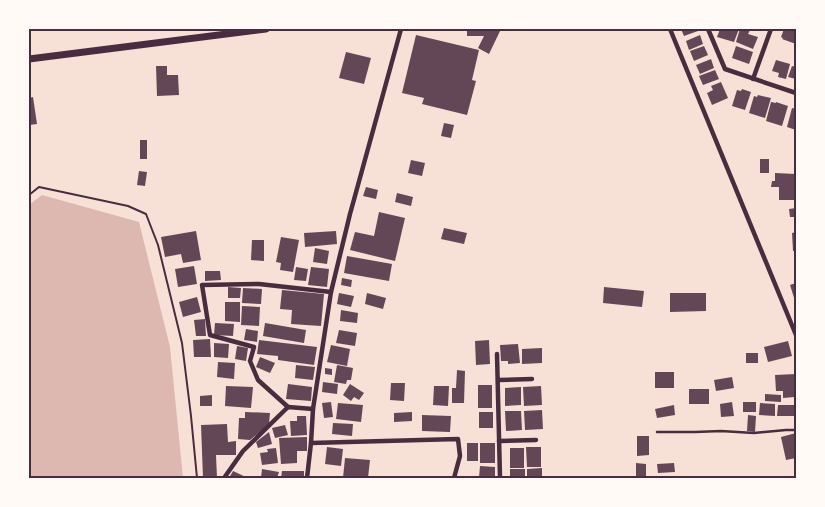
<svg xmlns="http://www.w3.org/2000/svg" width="825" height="507" font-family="Commissioner,sans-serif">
	<rect width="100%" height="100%" fill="#f7e1d7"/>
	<path fill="#dcb8b0" d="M42,195l97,27 31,125 13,131h-154v-273z"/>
	<g fill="#644757">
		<path d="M467,29h34l-12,25 -11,-6 6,-12h-17z"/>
		<path d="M681,29h16l1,2 -14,5z"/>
		<path d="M720,29h19l-5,13 -17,-5z"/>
		<path d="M740,29l10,1 -2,4 10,3 -5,12 -17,-7z"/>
		<path d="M784,29h12v15l-14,-5 1,-1 -2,-1z"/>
		<path d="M416,35l63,15 -7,30 4,1 -9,34 -45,-11 2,-6 -22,-5z"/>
		<path d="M700,35l3,9 -14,6 -3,-9z"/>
		<path d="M704,46l4,9 -14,6 -4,-10z"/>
		<path d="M736,46l17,6 -4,12 -17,-6z"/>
		<path d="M346,52l25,6 -7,26 -25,-6z"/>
		<path d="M711,59l3,9 -14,6 -4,-9z"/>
		<path d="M776,60l14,4 -4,15 -8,-2 1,-4 -7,-2z"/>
		<path d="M156,66h11v9h11l1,20 -22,1z"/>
		<path d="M792,66l4,1v12l-8,-2z"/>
		<path d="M715,70l4,9 -16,6 -4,-9z"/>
		<path d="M721,82l7,16 -16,7 -5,-12 6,-3 -2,-4z"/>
		<path d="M742,89l9,3 -6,18 -13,-4 5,-16 4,1z"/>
		<path d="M758,95l13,3 -6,20 -16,-5 5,-17 3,1z"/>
		<path d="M33,97l4,27 -8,1v-27z"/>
		<path d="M771,102l5,1v-1l12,4 -6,20 -16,-5z"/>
		<path d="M792,108l4,1v21l-9,-3z"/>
		<path d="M444,123l10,2 -3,13 -10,-2z"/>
		<rect x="140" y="140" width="7" height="19"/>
		<rect x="760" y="159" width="9" height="14"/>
		<path d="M411,160l14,3 -3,13 -14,-3z"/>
		<path d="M139,171l8,1 -2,14 -8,-1z"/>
		<path d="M775,173l21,1v26h-17v-13h-8l1,-6h3z"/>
		<path d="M366,187l12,3 -2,9 -13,-3z"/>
		<path d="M397,193l16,4 -2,9 -16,-4z"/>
		<path d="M796,208v9h-6l-1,-8z"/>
		<path d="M379,212l26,6 -10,43 -45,-11 5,-18 19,4z"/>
		<path d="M444,228l23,5 -3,11 -23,-5z"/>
		<path d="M196,231l5,29 -18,3 -2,-9 -16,3 -4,-20z"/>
		<path d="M336,231l1,13 -32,3 -1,-14z"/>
		<path d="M796,232v19h-3l-1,-18z"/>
		<path d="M281,237l18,3 -6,32 -13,-2 1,-7 -5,-1z"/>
		<path d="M252,240h12v21l-13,-1z"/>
		<path d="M315,248l14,3 -2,13 -14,-2z"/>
		<path d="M347,256l45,8 -3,17 -45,-8z"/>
		<path d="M194,266l3,18 -19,3 -3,-18z"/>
		<path d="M296,267l12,2 -2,12 -12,-1z"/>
		<path d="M311,267l18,2 -2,18 -19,-2z"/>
		<path d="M205,271h15l1,9 -16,1z"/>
		<path d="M342,278l10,2 -1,7 -10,-2z"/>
		<path d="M796,283v21l-6,-19z"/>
		<path d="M228,287l13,1 -1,10h-12z"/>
		<path d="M604,287l40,4 -2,16 -39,-4z"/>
		<path d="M243,288l19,1 -1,15 -19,-1z"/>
		<path d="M282,290l42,4 -3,32 -30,-2 1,-14 -12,-1z"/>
		<path d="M339,293l15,3 -3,11 -14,-3z"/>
		<path d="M367,293l19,5 -3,11 -18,-5z"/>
		<path d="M670,293h36v18l-36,1z"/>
		<path d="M197,297l4,15 -18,5 -4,-15z"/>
		<path d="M225,302h15v20l-15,-1z"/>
		<path d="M242,306l18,1 -1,19 -18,-1z"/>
		<path d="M341,310l17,3 -1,10 -17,-2z"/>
		<path d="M205,319l1,17h-10l-2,-16z"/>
		<path d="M215,323l19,1 -1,12 -19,-1z"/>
		<path d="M265,323l41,7 -2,13 -41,-7z"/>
		<path d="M246,329l12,2 -1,11 -13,-2z"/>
		<path d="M339,330l18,3 -2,13 -19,-3z"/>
		<path d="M210,339l1,18h-17l-1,-17z"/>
		<path d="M259,340l58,7 -3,18 -36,-5v-4l-21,-2z"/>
		<path d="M489,340l1,24 -14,1 -1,-24z"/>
		<path d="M788,341l4,15 -24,6 -4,-15z"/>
		<path d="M214,343l15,1 -1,14 -14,-1z"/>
		<path d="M518,344l2,19 -12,1v-3h-7l-1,-16z"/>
		<path d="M331,345l19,4 -3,17 -20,-4z"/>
		<path d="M237,346l11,2 -2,13 -11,-2z"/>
		<path d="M542,348v15l-20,1v-15z"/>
		<rect x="746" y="353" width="12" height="10"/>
		<path d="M260,357l15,6 -5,10 -14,-6z"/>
		<path d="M218,362l17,1 -1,16 -17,-2z"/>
		<path d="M296,365l19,2 -2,13 -18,-2z"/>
		<path d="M337,365l16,3 -2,12h-4l-1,4 -12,-2z"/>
		<path d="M325,368l7,1v6l-7,-1z"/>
		<path d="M457,370l8,1 -1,32h-12v-15h4z"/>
		<rect x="655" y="372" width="19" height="16"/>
		<path d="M796,374l-1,23 -12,1v-7h-7l-1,-16z"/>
		<path d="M732,377l2,11 -18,3 -2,-11z"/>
		<path d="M323,382l15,2 -1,10 -15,-2z"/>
		<path d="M391,383h14l-1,18 -14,-1z"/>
		<path d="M288,384l24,3 -1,14 -25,-2z"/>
		<path d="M350,384l14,9 -5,7 -5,-3 -3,4 -8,-6z"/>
		<rect x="478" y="385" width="14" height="23"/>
		<path d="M226,386l27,1 -2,21 -26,-2z"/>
		<path d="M434,386h15l-1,20 -15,-1z"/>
		<path d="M541,386l1,19 -18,1 -1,-19z"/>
		<path d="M521,387v18l-16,1v-18z"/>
		<rect x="689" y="389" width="20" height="15"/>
		<path d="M765,394l16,1v7l-16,-1z"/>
		<path d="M212,395v11h-12v-10z"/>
		<path d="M331,402l2,15 -9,1 -2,-15z"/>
		<path d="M732,402l2,14 -13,1 -1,-13z"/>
		<rect x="743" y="402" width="13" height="10"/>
		<path d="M338,403l25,2 -2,17 -25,-3z"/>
		<path d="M760,403l15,1v12l-16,-1z"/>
		<path d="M674,405l1,10 -18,3 -2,-9z"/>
		<path d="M778,405h16v11h-17z"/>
		<path d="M542,410l1,19 -18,1 -1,-19z"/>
		<path d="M505,411h16l1,19 -16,1z"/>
		<path d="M245,412l25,1 -1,11 -19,16 -12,-1 1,-21h6z"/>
		<path d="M412,412v9l-18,1v-9z"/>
		<rect x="479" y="412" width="14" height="16"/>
		<path d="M422,415l29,1 -1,16 -28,-1z"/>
		<path d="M748,415l8,1 -1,16 -8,-1z"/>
		<path d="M297,416h9l1,19 -16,1 -1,-15h7z"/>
		<path d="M333,423l20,1 -1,12 -20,-2z"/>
		<path d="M227,424l1,18 8,-1v14h-20l1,23h-14l-2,-53z"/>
		<path d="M285,425l3,10 -13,3 -3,-10z"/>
		<path d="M269,432l3,12 -14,4 -2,-6z"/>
		<path d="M796,433v25l-10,2 -5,-23z"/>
		<path d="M637,436h12v19l-12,1z"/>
		<path d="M307,437v14h-10v12l-16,1 -2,-26z"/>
		<rect x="467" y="443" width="11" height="18"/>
		<rect x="480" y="443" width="15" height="20"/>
		<path d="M327,447l16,2 -2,17 -16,-2z"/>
		<path d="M526,447h15v20h-14z"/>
		<path d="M276,448l2,15 -16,2 -2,-12 8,-1 -1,-3z"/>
		<rect x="510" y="448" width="14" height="20"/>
		<path d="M345,458l25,2 -2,18h-25z"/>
		<path d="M636,463l10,1v14h-10z"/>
		<path d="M674,463l1,9 -17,1 -1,-9z"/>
		<path d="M480,466l15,1v11h-16z"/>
		<path d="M542,468v10h-15v-9z"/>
		<path d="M262,469l17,3 -2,6h-16z"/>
		<rect x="510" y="469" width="15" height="9"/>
		<path d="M233,471l15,7h-19z"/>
		<path d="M282,471h22v7h-23z"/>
		<rect x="319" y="476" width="15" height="2"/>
	</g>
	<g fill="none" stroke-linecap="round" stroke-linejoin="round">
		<path stroke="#4a2c40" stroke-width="2" d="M29,195l10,-8 89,19 18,8 12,31 24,98 9,73 6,62"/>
		<path stroke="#4a2c40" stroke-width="2.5" d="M657,432h38l26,-1 33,2 32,-3h10"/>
		<g stroke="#4a2c40" stroke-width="4.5">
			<path d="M670,29l126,306"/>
			<path d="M708,29l17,40 71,24"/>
			<path d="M753,79l18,-50"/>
			<path d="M497,354l3,124"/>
			<path d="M498,380l34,-1"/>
			<path d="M288,407l-30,-27 -8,-19 4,-14 -44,-12 -8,-50 57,-1 72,8"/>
			<path d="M499,441l37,-1"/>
			<path d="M311,443l147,-4 2,17 -6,22"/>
			<path d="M224,478l19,-27 45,-44 25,2"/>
			<path d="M307,478l4,-35 2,-34 18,-117 19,-78 51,-185"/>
		</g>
		<path stroke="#4a2c40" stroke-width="7" d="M29,59l237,-30"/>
	</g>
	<rect width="825" height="507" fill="none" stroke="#fffaf5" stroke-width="60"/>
	<rect x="30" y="30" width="765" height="447" fill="none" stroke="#4a2c40" stroke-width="2"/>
</svg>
